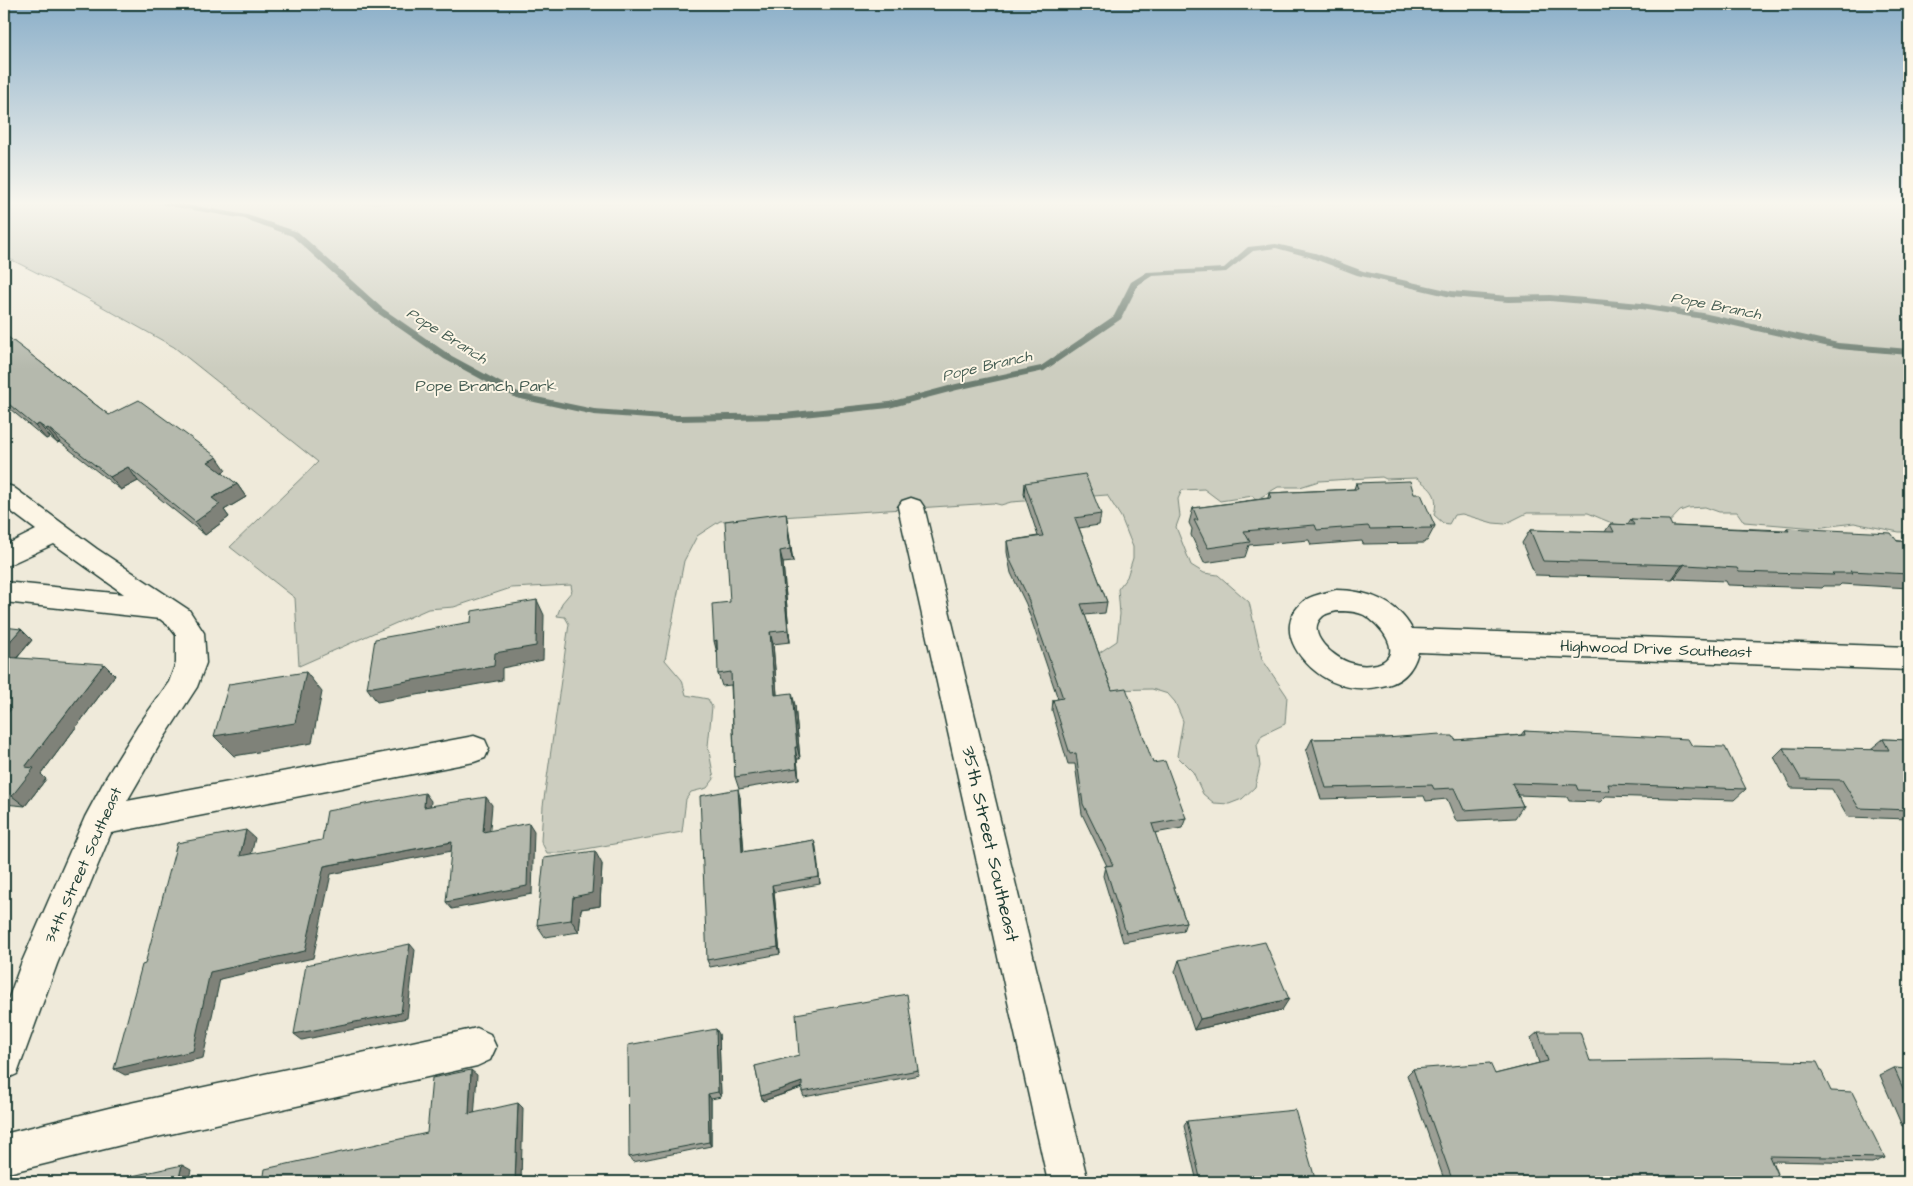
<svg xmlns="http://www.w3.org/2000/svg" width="1913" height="1186" font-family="'Architects Daughter',sans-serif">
	<rect width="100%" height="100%" fill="#efeada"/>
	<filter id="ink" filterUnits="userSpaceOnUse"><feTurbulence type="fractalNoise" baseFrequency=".02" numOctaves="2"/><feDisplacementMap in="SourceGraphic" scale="10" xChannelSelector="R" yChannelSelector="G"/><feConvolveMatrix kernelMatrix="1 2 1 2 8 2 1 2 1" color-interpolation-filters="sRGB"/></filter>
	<g filter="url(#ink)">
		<path fill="#cccdbf" stroke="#76857a" d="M4,203h1905v329h-10l-45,-9 -38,5 -72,-6 -7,-10h-18l-14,-5 -17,1 -8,3 -16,17 -45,-2 -31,-13h-61l-22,11 -12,-1 -31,-9 -8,1 -5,9 -6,-1 -9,-8c5,-21 -2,-25 -17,-37l-31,1 -4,-2 -63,4 -19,6h-22l-22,13 -3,-4 -33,5 -16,-12 -22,1 -4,9 2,17 -4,11 15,38 13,8 14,2 31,27 13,57 25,37 -2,28 -23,11 -5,10 3,21 -5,21 -13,12 -13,5 -15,-1 -11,-9 -10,-22 -16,-16 6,-35 -8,-19 -7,-8 -16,-5 -50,1 -21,-25 36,-24 3,-27 -2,-25 9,-12 6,-19v-11l-12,-30 -14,-22 -96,7 -10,3 -8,-2 -273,18 -23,15 -13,25 -19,99 17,20 4,15 22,4 4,8 -4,39 6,33 -7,9 -16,4 -5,7 -4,33 -119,21h-16l-6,-12 2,-35 26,-182 -4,-7 -8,-1 5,-13 10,-12 -1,-6 -60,3 -57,19 -26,2 -129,57 -4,-68 -65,-51 88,-85 -144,-115 -89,-50 -81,-41z"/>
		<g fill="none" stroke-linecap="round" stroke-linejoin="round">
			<path fill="#6c7d71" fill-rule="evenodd" d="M160,203h17l70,12 51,17 84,76 68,47 72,39 72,15 83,6 107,-2 105,-11 67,-18 85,-18 73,-50 17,-34 16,-10 77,-4 24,-21 28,-3 39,9 48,18 88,20 57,5 42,-1 91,8 62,10 135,30 71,6v6l-71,-6 -135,-30 -62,-10 -91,-8 -42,1 -57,-5 -94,-22 -48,-18 -33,-9 -23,3 -27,21 -74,4 -14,9 -17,34 -77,52 -87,19 -68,18 -105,11 -107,2 -83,-6 -78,-17 -72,-39 -68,-47 -84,-76 -47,-17 -81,-14z"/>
			<g stroke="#1f3d34" stroke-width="3">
				<g id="minor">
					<path d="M4,484l9,3 84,62 92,61 15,23 2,30 -9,24 -37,57 -33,57 347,-65 11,4 4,9 -4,9 -11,4 -363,71 -54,131 -40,110 -13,6v-69l17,-47 64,-147 22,-41 31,-50 31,-44 7,-19v-28l-7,-9 -9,-7 -156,-17v-20l120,12 -70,-50 -50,23v-21l32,-16 -32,-24z"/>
					<path d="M911,498l9,3 4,6 164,675h-40l-150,-675 4,-6z"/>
					<path d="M1336,590c30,0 61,11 76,39l497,18v23l-491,-18c-5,19 -17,31 -36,34 -17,4 -33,3 -49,-4 -29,-13 -63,-53 -29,-81 7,-6 22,-8 32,-11zM1337,611c9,0 19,0 27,4 15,8 43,40 13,49 -9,2 -18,2 -26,-1 -16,-4 -48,-30 -28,-47 4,-3 10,-4 14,-5z"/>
					<path d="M477,1028l13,6 6,13 -6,13 -13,6 -356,79 -117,29v-40l117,-29z"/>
				</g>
			</g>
			<use href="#minor" fill="#fcf5e5" fill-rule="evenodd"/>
		</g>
		<g fill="#9c9f95" stroke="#1f3d34">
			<path d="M4,334l105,81 117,55 -4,3 15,11 9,13 -22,13 5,7 -24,18 -67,-54 -17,9 -61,-48 -3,1 -7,-6 -4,2 -42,-35z"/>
			<path d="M1025,483l76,31 -2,11 -20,3 28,74 -2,11 -20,2 27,75 41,73 33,55 -4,10 -27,5 31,89 -3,9 -60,11 -20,-66 2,-10h2l-25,-52 -7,-50h-7l-16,-54 1,-10 5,-1 -32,-95 -15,-31 -4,-21v-11l31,-5 -14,-42z"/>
			<path d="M1356,483l58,11 21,32 -8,15h-2l-1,2 -61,1 -1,-3 -51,4 -2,-5 -60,5 -4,12 -41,6 -13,-28 1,-6 -3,-6 4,-15 75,-10 1,-5 85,-4z"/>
			<path d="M786,513l7,49 -10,1 7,79 -17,2 4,51 18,10 5,54h-3l2,20 -60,10 -4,-12 -4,-92 -9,1 -4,-12 12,-72z"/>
			<path d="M1631,519l41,7 113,4 2,-2 122,14v46l-68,-4 -2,2h-15l-2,2 -94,-3 -2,-4 -50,-2 -1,-2 -3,2 -137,-4 -13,-32 8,-13 75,2 5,-8 17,1z"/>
			<path d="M4,627l28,13 -15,18 98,17 -74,99 5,5 -21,27 -21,-2z"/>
			<path d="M1524,731l168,15 54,43 -12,11 -128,-4 -6,6 -31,-1 -2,-4 -49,-2 5,11 -8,12 -59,3 -9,-22 -21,2 -2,-5 -103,3 -15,-48 6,-12 74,-1 55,-2 14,4 66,-5z"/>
			<path d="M1883,739l26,1v79l-61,-2 -16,-28 -41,-1 -17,-31 9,-9 90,2 -1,-2z"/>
			<path d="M740,797l4,55 70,-12 6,44 -46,8 6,62 -70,13 -3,-7z"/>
			<path d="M602,864l-2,42 -19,3 -2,23 -34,5 -8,-12z"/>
			<path d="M1179,960l103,50 -88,20 -19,-58z"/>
			<path d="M1538,1032l52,29 241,30 54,67 -13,5 -100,-2 7,18 -8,3h-326l-38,-107 6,-6 82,5 44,-11 -8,-25z"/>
			<path d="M719,1034l2,63 -10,2v47l-78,16 -4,-5z"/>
			<path d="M755,1066l163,4 1,5 -115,22 -2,-5v-4l-39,13 -2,-5z"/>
			<path d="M1909,1066v60h-7l-22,-51 14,-7 11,1 -1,-1z"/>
			<path d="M1187,1121l129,61h-119l-13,-56z"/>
		</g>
		<g fill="#7f8279" stroke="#1f3d34">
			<path d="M39,424l11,13 -4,2 -11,-13z"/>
			<path d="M48,428l12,14 -3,1 -11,-14z"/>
			<path d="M217,457l9,13 -9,5 -9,-13z"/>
			<path d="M128,467l10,14 -17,9 -11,-13z"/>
			<path d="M237,484l9,13 -22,13 5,7 -24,18 -10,-13 17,-24z"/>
			<path d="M786,513l2,13 5,36 -3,-13z"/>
			<path d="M780,551l3,12 7,79 -2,-12z"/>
			<path d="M1685,564l-10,13 -3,2 10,-14z"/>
			<path d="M537,600l7,15 -1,45 -41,8v12l-125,22 -10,-14z"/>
			<path d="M21,629l11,11 -19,22 -9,-1v-13z"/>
			<path d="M770,632l3,12 5,63 -3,-12z"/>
			<path d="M717,640v13l-3,-12z"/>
			<path d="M104,664l11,11 -74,99 5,5 -21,27 -13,-10 13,-29z"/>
			<path d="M306,672l16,20 -10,51 -78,13 -20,-20z"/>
			<path d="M792,693l3,12 5,54 -3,-12z"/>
			<path d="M795,747l2,12 2,20 -2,-11z"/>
			<path d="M738,789l2,8 4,63 -2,-8z"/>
			<path d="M425,793l6,8 -1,14 -6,-8z"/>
			<path d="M486,797l6,8 -3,35 -6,-8z"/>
			<path d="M529,823l5,8 -2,63 -80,15 -6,-7z"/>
			<path d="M246,830l9,8 -6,26 -9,-8z"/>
			<path d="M814,840l2,7 4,37 -1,-7z"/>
			<path d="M452,842l5,8 -126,24 -18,84 -93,21 -17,79 -78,17 -11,-6 96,-97 114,-106z"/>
			<path d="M595,851l7,13 -2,42 -19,3 -2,23 -8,-12 2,-23z"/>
			<path d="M772,885l2,7 6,62 -2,-7z"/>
			<path d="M410,944l5,6 -8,68 -105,22 -8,-6z"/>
			<path d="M1289,999l-7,11 -88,20 6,-11z"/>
			<path d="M716,1029l3,5 2,63 -3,-5z"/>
			<path d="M471,1070l6,5 -3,44 -5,-5z"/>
			<path d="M802,1082l1,5 -40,14 -2,-5z"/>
			<path d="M708,1094l3,5v47l-2,-4z"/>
			<path d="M518,1103l5,5 -2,74h-6z"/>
			<path d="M182,1165l9,5 -3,12h-10z"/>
		</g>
		<g fill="#b5b9ad" stroke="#1f3d34">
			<path d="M4,334l105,81 30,-15 78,57 -9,5 29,22 -25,14 8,6 -25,18 -67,-55 -18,10 -62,-49 -2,1 -7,-5 -4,2 -31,-26z"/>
			<path d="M1085,474l16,40 -26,4 32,84 -26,2 31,86 14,-2 27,75 12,-2 21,57 -34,6 34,98 -60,11 -21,-67 8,-1 -30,-61 -7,-51 -6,1 -17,-54 10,-2 -37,-105 -15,-31 -4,-21 36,-5 -18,-53z"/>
			<path d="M1410,481l4,13h7l14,32h-5l2,2 -62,1 -2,-3 -51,4 -2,-5 -71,6 6,11 -42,6 -14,-28h4l-5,-12 78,-10 -2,-5 89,-4 -2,-6z"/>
			<path d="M786,513l4,36 -10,2 8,79 -18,2 5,63 17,-2 5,54h-2l2,21 -62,9 -4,-105 -13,2 -1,-34 -3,1 -2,-37 18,-2 -5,-81z"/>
			<path d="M1631,519l38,1 3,6 117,5 -2,-3 104,5 6,8 12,1v32l-59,-3 2,2h-20l2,2 -95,-3 -2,-4 -51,-3 -1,-1 -3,1 -139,-4 -13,-31 84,2 -4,-8 24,1z"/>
			<path d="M537,600l-1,46 -41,7 -1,13 -127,22 8,-49 96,-17 1,-11z"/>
			<path d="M4,627l17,2 -17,19z"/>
			<path d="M4,657l100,7 -79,103 9,1 -22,28 -8,-1v-77l7,-9 -7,-1z"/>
			<path d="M306,672l-11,51 -81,13 15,-52z"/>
			<path d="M1524,731l164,8 4,7 33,1 21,42 -138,-5 2,7 -32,-1 -2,-5 -64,-2 11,23 -59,4 -10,-22 -20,1 -2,-4 -106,3 -14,-49 74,-1 54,-4 1,2h12l2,4 70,-5z"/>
			<path d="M1883,739l26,1v70l-50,-2 -17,-28 -41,-1 -18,-31 106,2z"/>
			<path d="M738,789l4,63 72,-12 5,37 -47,8 6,62 -71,13 -7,-164z"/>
			<path d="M425,793l-1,14 62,-10 -3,35 46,-9 -2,63 -81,16 6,-60 -128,24 -19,85 -95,21 -17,79 -79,18 28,-104 3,-1 32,-121 69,-13 -6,26 82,-16 5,-29z"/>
			<path d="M595,851l-3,42 -19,4 -2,23 -34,5 7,-67z"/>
			<path d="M1265,942l24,57 -89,20 -21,-59z"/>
			<path d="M410,944l-9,69 -107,21 12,-69z"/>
			<path d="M907,994l11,76 -116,22v-10l-41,14 -6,-30 44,-11 -3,-41z"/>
			<path d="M716,1029l2,63 -10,2 1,48 -80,15 -1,-112z"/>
			<path d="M1538,1032h42l10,29 134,-2 93,3 14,29 21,1 33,66 -116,-2 10,23 -50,1h-32l-1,-2 -109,3 -1,-4 -57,5h-76l-40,-113 77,-6 5,11 53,-13z"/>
			<path d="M1894,1068l15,1v33z"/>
			<path d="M471,1070l-2,44 49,-11 -3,79h-252l2,-13 162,-36 5,-55z"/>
			<path d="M1295,1110l21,72h-115l-14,-61z"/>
			<path d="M182,1165l-4,17h-73z"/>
		</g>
	</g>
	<linearGradient id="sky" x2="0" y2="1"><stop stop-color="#8bafc9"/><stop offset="0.55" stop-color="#f8f6ee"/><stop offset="1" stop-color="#f8f6ee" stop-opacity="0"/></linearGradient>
	<rect width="1913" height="369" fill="url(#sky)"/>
	<g text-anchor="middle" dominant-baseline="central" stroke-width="4" stroke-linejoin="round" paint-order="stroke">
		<g font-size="15" font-style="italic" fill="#455d53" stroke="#fcf5e5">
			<text transform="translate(1716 306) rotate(11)">Pope Branch</text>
			<text transform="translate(447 336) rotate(32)">Pope Branch</text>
			<text transform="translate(987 366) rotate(-13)">Pope Branch</text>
		</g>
		<g font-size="16" fill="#425a50" stroke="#fcf5e5">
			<text x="486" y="386">Pope Branch Park</text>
		</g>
		<g font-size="16" fill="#1f3d34" stroke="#fcf5e5">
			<text transform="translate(1656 649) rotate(2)">Highwood Drive Southeast</text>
			<text transform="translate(83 865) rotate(-66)">34th Street Southeast</text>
		</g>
		<g font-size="19" fill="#1f3d34" stroke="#fcf5e5">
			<text transform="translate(990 844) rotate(77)">35th Street Southeast</text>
		</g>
	</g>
	<rect width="1913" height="1186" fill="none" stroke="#fcf5e5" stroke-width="20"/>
	<rect x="10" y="10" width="1893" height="1166" fill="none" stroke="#1f3d34" stroke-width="2" filter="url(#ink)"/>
</svg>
